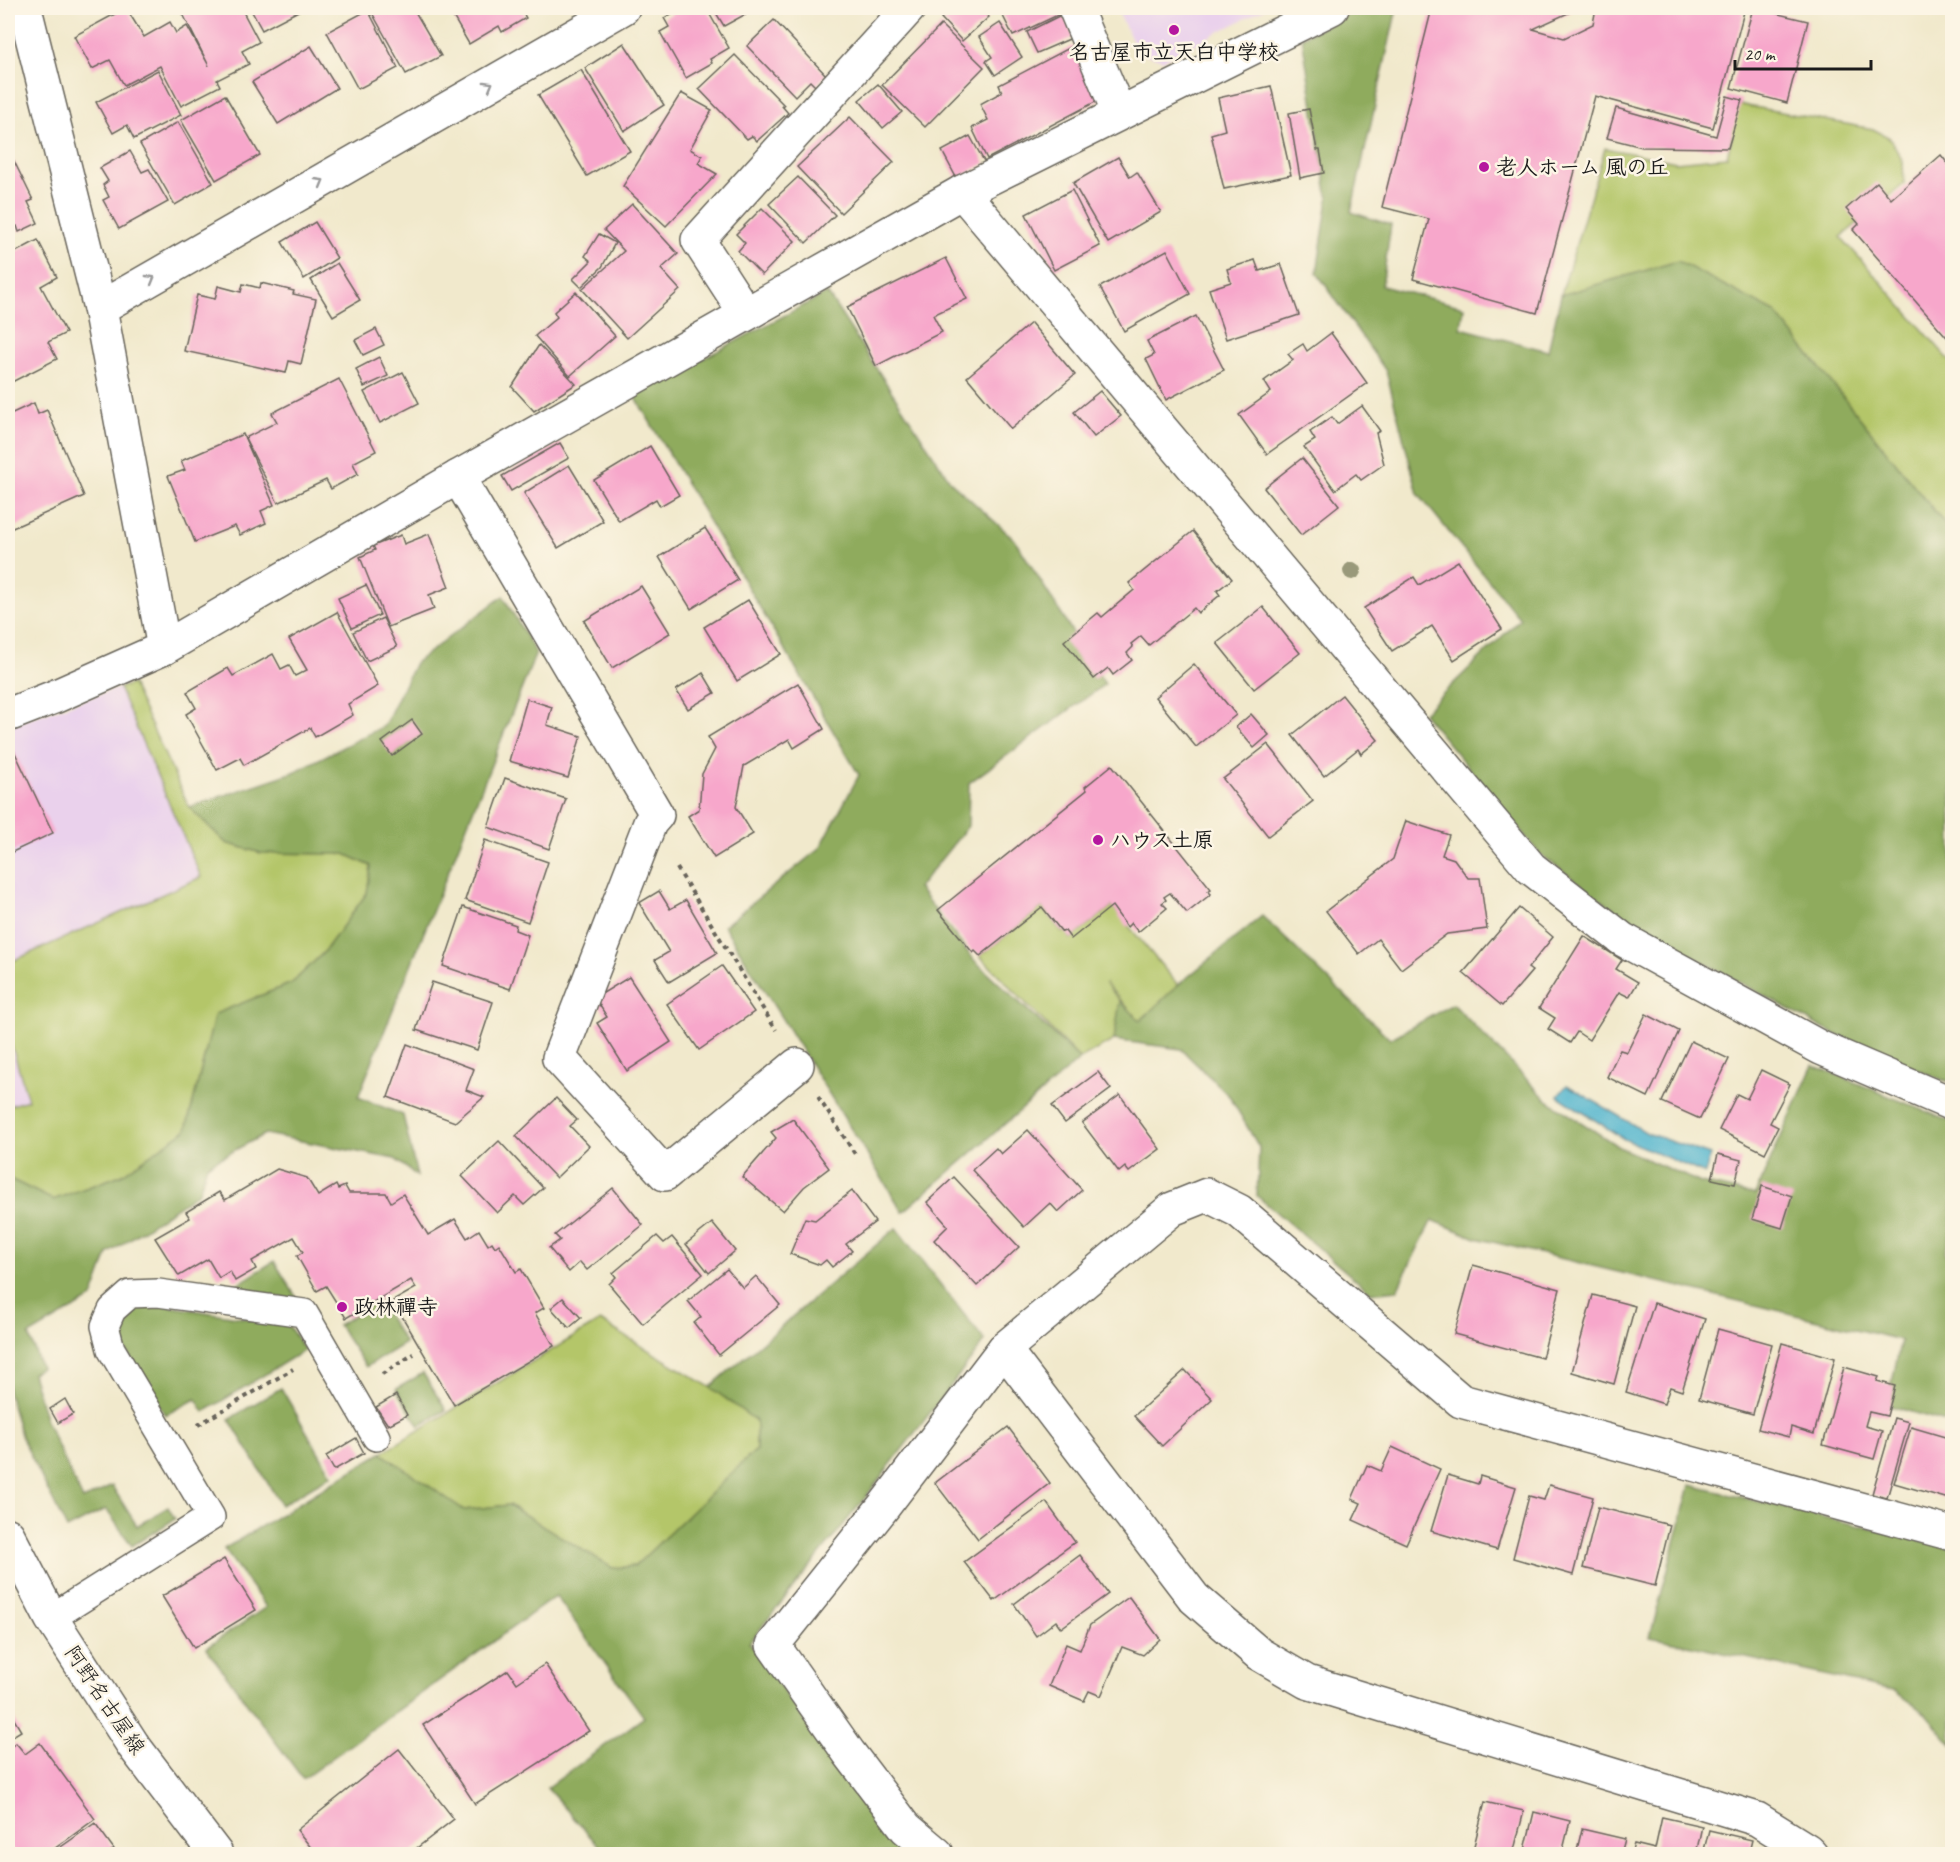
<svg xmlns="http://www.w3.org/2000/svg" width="1960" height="1862" font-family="Caveat,'Klee One',sans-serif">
	<rect width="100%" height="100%" fill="#fcf5e5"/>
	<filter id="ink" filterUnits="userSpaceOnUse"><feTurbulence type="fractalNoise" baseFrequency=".0167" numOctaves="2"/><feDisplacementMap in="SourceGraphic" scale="12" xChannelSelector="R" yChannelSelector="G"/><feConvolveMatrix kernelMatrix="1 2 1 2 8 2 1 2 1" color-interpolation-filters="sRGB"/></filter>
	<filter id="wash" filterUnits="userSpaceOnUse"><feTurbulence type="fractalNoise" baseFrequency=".008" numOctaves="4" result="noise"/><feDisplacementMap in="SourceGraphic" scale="24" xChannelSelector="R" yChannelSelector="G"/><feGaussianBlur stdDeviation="1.35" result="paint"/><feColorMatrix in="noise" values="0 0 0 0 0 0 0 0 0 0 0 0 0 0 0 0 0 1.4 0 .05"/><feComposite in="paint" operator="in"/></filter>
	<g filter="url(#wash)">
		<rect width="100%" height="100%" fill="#f1e9cc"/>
		<g fill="#ead1ec">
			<path d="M1116,8h150l-103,52 -25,-8z"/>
			<path d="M119,688l82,189 -193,86v-237z"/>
			<path d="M8,1033l21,67 -21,6z"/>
		</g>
		<g fill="#b4c669" stroke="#687142" stroke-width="1.5">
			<path d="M1732,103l141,26 17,9 13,24 1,22 -63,53 111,126v170l-177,-221 -97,-51 -117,34 44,-147 71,14 51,-5 5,-21 -8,-4z"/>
			<path d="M132,684l57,123 37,36 35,10 84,1 26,12 -4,27 -43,59 -32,31 -77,31 -29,116 -65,45 -68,25 -45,-22v-72l20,-6 -20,-67v-70l193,-86 -82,-189z"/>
			<path d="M1112,906l66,79 -38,36 -35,-38 15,18 -6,39 -34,19 -100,-103 62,-49 20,25 3,-1 6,8z"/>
			<path d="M600,1321l110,66 46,34v29l-121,116 -23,2 -103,-63 -45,5 -83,-57z"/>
		</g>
		<g fill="#8fab5d" stroke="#56643c" stroke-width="1.5">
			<path d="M1361,8h36l-46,204 40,13 -9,61 82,21 -3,21 87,23 13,-56 117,-34 97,51 177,221v551l-126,-54 -193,-107 -93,-69 -117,-141 97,-94 -102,-125 -32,-123 -69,-98 11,-74 -26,-162z"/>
			<path d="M827,293l124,189 64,58 90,144 -136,99 -1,43 -50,62 56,72 106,99 -177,153 -179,-286 96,-78 39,-73 -225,-380z"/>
			<path d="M503,596l33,57 -178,444 45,18 14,61 -22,-17 -130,-25 -58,31 -8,27 -91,62 -16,44 -63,37 12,33 -9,5 14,48 37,79 29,-14 25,40 31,-19 7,12 -43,27 -26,-37 -39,20 -45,-91 -14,-45v-215l45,22 68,-25 65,-45 29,-116 77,-31 32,-31 43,-59 4,-27 -26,-12 -84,-1 -35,-10 -37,-36 105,-35 90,-46 31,-63z"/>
			<path d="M1262,916l128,123 63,-35 94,96 72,47 82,36 54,12 58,-130 139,57v108l-7,21 7,15v158l-65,-19 14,-65 -425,-102 -44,-18 -35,70 -26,3 -114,-97 2,-49 -29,-50 -49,-48 -67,-9 6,-39 20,20 38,-36z"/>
			<path d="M896,1228l89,113 -124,162 -112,140 106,148 39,50 15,13h-303l-59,-66 97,-71 -88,-121 -253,183 -97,-131 60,-41 -42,-58 157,-96 83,57 45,-5 103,63 23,-2 121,-116v-29l-46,-34z"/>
			<path d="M274,1261l24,39 -69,-10z"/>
			<path d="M378,1300l27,43 -39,24 -28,-42z"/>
			<path d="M155,1304l133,21 17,25 -101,62 -8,-13 -31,16 -42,-69 -4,-14 5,-15 13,-10z"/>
			<path d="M423,1373l23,37 -27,16 -23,-37z"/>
			<path d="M281,1388l51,87 -51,30 -52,-86z"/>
			<path d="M1690,1485l262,63v196l-26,-30 -33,-24 -243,-53z"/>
		</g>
		<path fill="#4eb3cd" stroke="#356874" stroke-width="1.5" d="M1567,1085l80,48 63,22 -5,19 -81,-35 -66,-43z"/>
		<g id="blocks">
			<g fill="#f7a7cb">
				<path d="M126,8l18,29 26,-15 6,11 11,-7 22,40 -27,-54 10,-4h49l18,34 -17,9 7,13 -32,16 3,6 -39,20 -21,-40 -36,19 -14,-25 -18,9 -18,-33z"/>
				<path d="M250,8h54l-42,22z"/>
				<path d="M373,8h40l28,48 -35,18 -36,-65z"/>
				<path d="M448,8h85l-10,5 3,5 -24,14 -3,-6 -30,18z"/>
				<path d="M682,8h24l23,40 -19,11 2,4 -26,15 -26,-46 9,-5 -5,-9z"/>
				<path d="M713,8h44l-33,18z"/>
				<path d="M952,8h28l9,9 -27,24 -21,-23z"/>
				<path d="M999,8h58l3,6 -47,22z"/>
				<path d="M1432,8h147l-46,21 31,9 29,-14 3,-16h149l-32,120 -118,-32 -58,217 -124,-34 16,-60 -47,-12z"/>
				<path d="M1753,8l55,13 -21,82 -56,-15z"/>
				<path d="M368,10l30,58 -40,21 -31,-57z"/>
				<path d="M1063,14l11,23 -37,16 -10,-21z"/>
				<path d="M774,20l52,55 -11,11 -5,-5 -15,15 -48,-50z"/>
				<path d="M1000,23l22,34 -27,18 -9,-14 6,-4 -13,-20z"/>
				<path d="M941,25l43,42 -59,60 -43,-42z"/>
				<path d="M624,43l40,62 -40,26 -39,-63z"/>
				<path d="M311,46l26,42 -59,36 -26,-42z"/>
				<path d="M1073,46l28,53 -114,60 -15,-31 16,-8 -8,-16 22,-12 -3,-7z"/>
				<path d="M735,55l49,50 -2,1 6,7 -31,28 -5,-5 -5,3 -48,-50z"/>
				<path d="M158,70l23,45 -47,24 -7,-14 -14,8 -17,-31z"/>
				<path d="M581,70l49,81 -43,25 -49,-81z"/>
				<path d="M878,84l24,28 -19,16 -24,-28z"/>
				<path d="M1271,86l20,89 -67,14 -13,-55 14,-4 -7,-32z"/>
				<path d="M681,93l31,17 -22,39 12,7 -4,7 19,11 -51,52 -43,-40z"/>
				<path d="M225,95l35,60 -44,25 -35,-60z"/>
				<path d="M1727,96l15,4 -14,48 -86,-1 -35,-9 9,-30 100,28z"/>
				<path d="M8,97l8,18 -8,5z"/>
				<path d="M1309,109l8,41h3l4,23 -24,5 -11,-65z"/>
				<path d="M850,117l44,45 -53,51 -44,-46z"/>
				<path d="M178,122l35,61 -38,22 -35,-61z"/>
				<path d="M970,136l15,27 -28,16 -15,-28z"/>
				<path d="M130,151l12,21 7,-3 19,33 -49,27 -16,-29 6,-3 -6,-12 5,-4 -8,-13z"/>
				<path d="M1941,155l11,14v174l-99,-113 6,-6 -13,-15 31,-27 14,17z"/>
				<path d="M1118,157l12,20 7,-5 24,40 -53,31 -35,-60z"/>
				<path d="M14,161l19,39 -5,2 10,21 -19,9 -2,-6 -9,4v-66z"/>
				<path d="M798,177l37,38 -29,28 -37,-39z"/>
				<path d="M1072,190l28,56 -46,24 -28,-56z"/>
				<path d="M632,204l46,50 -17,15 19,21 -53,48 -45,-49 42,-38 -20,-21z"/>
				<path d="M762,208l33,33 -33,34 -24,-24 7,-8 -9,-9z"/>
				<path d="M315,222l22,36 -33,21 -22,-37z"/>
				<path d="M599,234l16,9 -13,24 -21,20 -8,-8 18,-18 -6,-5z"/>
				<path d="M38,240l19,37 -16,9 25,47 -18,9 9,17 -49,25v-128z"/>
				<path d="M1167,250l23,44 -66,37 -24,-44z"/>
				<path d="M946,258l21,41 -34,16 9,17 -66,34 -29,-59z"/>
				<path d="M1255,260l4,11 22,-7 18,51 -73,24 -17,-50 22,-7 -4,-13z"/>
				<path d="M337,263l23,37 -27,16 -22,-36z"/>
				<path d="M261,283l33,8 -1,3 23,5 -15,65 -12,-3 -3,12 -102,-22 13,-56 18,4 3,-13 23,6 2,-8 17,4z"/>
				<path d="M576,292l39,44 -45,40 -35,-40 22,-19 -3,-5z"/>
				<path d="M1196,316l28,54 -58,30 -20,-41 8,-4 -7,-14z"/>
				<path d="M1031,323l44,52 -64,54 -44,-52z"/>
				<path d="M376,329l8,16 -21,10 -8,-15z"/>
				<path d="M1331,333l36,50 -100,71 -28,-39 32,-23 -7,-11 29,-21 -5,-6 15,-10 4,7z"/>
				<path d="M539,345l37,39 -42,27 -22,-24z"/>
				<path d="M379,357l9,19 -24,11 -8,-18z"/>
				<path d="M403,372l16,31 -39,20 -16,-31z"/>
				<path d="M339,379l37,72 -23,12 5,11 -27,15 -5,-9 -48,23 -33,-65 32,-16 -5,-9z"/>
				<path d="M1100,391l21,25 -27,21 -20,-25z"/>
				<path d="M34,403l4,11 9,-4 37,86 -76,34v-115z"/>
				<path d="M1362,406l18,25 -4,2 8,31 -23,16 -5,-6 -21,16 -31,-43 11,-7 -5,-8 22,-15 5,7z"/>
				<path d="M243,434l31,71 -13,6 5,12 -26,12 -5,-9 -40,16 -27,-66 17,-6 -4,-9z"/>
				<path d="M560,443l9,15 -58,33 -9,-15z"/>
				<path d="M650,446l29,49 -19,11 -4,-7 -37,22 -25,-41z"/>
				<path d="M1302,458l37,47 -38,30 -37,-47z"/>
				<path d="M569,465l34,56 -45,27 -34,-55z"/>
				<path d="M705,528l33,52 -47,29 -32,-52z"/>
				<path d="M1193,531l39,48 -15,12 3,4 -22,18 -4,-5 -45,37 -8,-9 -10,8 2,3 -6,6 5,7 -19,15 -5,-7 -14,11 -30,-38 34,-28 4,4 32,-27 -5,-7z"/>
				<path d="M429,534l20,53 -20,8 5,14 -46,18 -28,-70 15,-7 -2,-4 28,-11 3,9z"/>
				<path d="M1458,561l44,68 -48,31 -22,-34 -40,25 -28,-43 50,-31 5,8z"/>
				<path d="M366,585l14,30 -28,13 -14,-30z"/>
				<path d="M641,586l29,47 -58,35 -28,-47z"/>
				<path d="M748,600l33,54 -44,27 -33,-54z"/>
				<path d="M1263,607l37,46 -46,36 -37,-46z"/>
				<path d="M337,612l41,74 -30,18 5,11 -38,22 -5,-9 -66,37 -4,-7 -23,12 -31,-56 10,-6 -9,-16 41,-24 5,8 40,-22 8,15 8,-4 6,11 12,-6 -18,-31z"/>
				<path d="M383,618l14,29 -30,14 -14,-29z"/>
				<path d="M1194,664l42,51 -40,32 -41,-50z"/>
				<path d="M703,673l12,20 -27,16 -12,-19z"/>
				<path d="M798,683l26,46 -30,19 -5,-9 -45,27 -8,41 17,27 -39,24 -26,-42 11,-7 3,-35 13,-25 -7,-12z"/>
				<path d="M1342,695l36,45 -17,14 -3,-5 -34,27 -32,-41z"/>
				<path d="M527,699l25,8 -5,18 34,11 -13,42 -59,-17z"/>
				<path d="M1251,714l18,21 -15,13 -18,-21z"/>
				<path d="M412,720l10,14 -30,22 -10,-14z"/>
				<path d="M8,738l45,95 -45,21z"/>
				<path d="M1268,744l45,57 -45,35 -45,-57z"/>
				<path d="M1112,765l99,124 -3,2 3,3 -24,19 -17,-20 -6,4 2,3 -4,3 5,5 -29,24 -7,-9 -4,4 -15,-21 -41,33 -6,-8 -3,1 -20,-25 -62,49 -5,-5 -2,2 -35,-43 149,-120 -2,-3z"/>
				<path d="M505,778l61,21 -17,50 -61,-22z"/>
				<path d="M1406,821l43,14 -7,20 12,4 14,19h12l7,51 -40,5 -46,35 -23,-30 -19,15 -33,-43 67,-52z"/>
				<path d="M485,840l63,22 -20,60 -63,-22z"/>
				<path d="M659,891l11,18 16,-9 31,53 -48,29 -14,-22 14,-8 -30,-49z"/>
				<path d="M463,907l53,18 -1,5 13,5 -18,54 -67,-23z"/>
				<path d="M1519,908l34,29 -25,31 4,3 -30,35 -39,-33z"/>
				<path d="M1584,936l38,24 -6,9 22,13 -9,15 -10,-5 -30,48 -12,-8 -7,11 -22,-14 7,-11 -16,-10z"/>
				<path d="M722,966l32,46 -55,38 -32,-46z"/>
				<path d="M629,977l42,65 -44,29 -30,-48 10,-6 -12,-19z"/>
				<path d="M432,982l61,20 -16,48 -61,-20z"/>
				<path d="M1646,1014l33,17 -31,66 -41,-20 13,-27 7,2z"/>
				<path d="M1691,1041l38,18 -29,60 -38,-17z"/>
				<path d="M407,1044l67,25 -8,21 18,7 -29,25 -67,-25z"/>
				<path d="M1761,1070l29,14 -20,39 8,4 -13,26 -46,-23 18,-36 10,5z"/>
				<path d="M1098,1072l13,17 -46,34 -13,-17z"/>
				<path d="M1120,1095l40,54 -31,23 -4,-5 -6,5 -37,-49z"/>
				<path d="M556,1098l21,22 -7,6 19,20 -33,32 -40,-42z"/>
				<path d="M793,1119l36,49 -25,19 -21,24 -41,-34 34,-39 -5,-6z"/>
				<path d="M1028,1130l54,60 -24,22 -8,-9 -26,24 -52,-57 24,-22 5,6z"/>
				<path d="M499,1141l44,47 -19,17 -9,-9 -18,17 -35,-37z"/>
				<path d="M1718,1154l23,6 -6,24 -23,-5z"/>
				<path d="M277,1169l30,9 11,18 18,-11 2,4 7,-3 4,7h37l5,9 12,-8 25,41 27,-16 12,19 12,-8 9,15 4,-3 3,5 4,-3 17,28 5,-3 23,39 -9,5 19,33 -100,59 -61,-104 23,-13 -5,-8 -65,38 -20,-32 -9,5 -20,-35 6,-4 -9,-15 -42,24 4,8 -21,12 -5,-10 -11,7 -11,-19 -29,17 -24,-38 35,-20 -4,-6 33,-20 6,8z"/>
				<path d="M954,1177l65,70 -42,39 -43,-46 14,-14 -21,-24z"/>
				<path d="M1762,1186l30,10 -10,32 -30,-9z"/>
				<path d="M613,1188l30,37 -56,45 -7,-8 -11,10 -20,-24 11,-8 -5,-5z"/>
				<path d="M852,1191l23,31 -29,22 6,7 -20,16 -6,-7 -6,5 -30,-11 15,-36 10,2z"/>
				<path d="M712,1223l23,28 -26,22 -23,-29z"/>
				<path d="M657,1236l7,7 8,-6 31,37 -60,50 -34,-40 7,-7 -3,-4z"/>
				<path d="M1473,1265l87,24 -18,69 -88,-24z"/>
				<path d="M727,1269l16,19 13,-12 24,29 -61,50 -25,-32 7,-6 -13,-16z"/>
				<path d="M1593,1295l42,11 -21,78 -42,-12z"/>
				<path d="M563,1298l18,20 -12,10 -18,-20z"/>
				<path d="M1654,1303l51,16 -23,72 -12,-4 -6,17 -38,-12z"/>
				<path d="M1718,1329l54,15 -19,70 -54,-15z"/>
				<path d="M1782,1343l53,15 -21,76 -23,-7 -2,10 -31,-8z"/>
				<path d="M1844,1367l35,10 -2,4 18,5 -8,30 -18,-4 -4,14 17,5 -8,28 -51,-14z"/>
				<path d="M1185,1370l27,29 -50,47 -28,-30z"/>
				<path d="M396,1395l11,20 -19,10 -12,-18z"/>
				<path d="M65,1399l8,15 -15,9 -8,-14z"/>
				<path d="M1894,1418l15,4 -22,76 -15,-4z"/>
				<path d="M1008,1427l42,56 -72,56 -43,-56z"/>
				<path d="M1911,1427l41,12v61l-58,-17z"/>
				<path d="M356,1438l8,15 -30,17 -8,-14z"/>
				<path d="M1392,1447l48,22 -34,75 -53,-24 8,-17 -9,-4 15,-34 14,6z"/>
				<path d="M1448,1475l30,9 2,-8 36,11 -19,63 -66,-19z"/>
				<path d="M1549,1485l44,12 -20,78 -60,-17 16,-62 15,4z"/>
				<path d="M1046,1502l29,40 -81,59 -30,-39z"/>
				<path d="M1598,1507l72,18 -15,61 -72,-18z"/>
				<path d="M1080,1555l28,39 -47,34 -5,-7 -20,15 -22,-32z"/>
				<path d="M224,1559l32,51 -62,38 -32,-52z"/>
				<path d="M1129,1597l31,42 -17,16 -21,-8 -21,49 -12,-5 -5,10 -35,-15 17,-42 14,6 10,-25z"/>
				<path d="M545,1664l44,67 -114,73 -52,-79 85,-55 9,13z"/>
				<path d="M8,1709l13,22 -13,8z"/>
				<path d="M16,1743l9,11 15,-11 55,76 -48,35h-31l-8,-11v-94z"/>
				<path d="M399,1749l55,70 -45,35h-93l-19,-24z"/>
				<path d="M1485,1802l39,9 -11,43h-41z"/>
				<path d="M1534,1812l36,9 -8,33h-38z"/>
				<path d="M1662,1817l40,9 -6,28h-65l3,-10 21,5z"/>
				<path d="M95,1823l19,26 -7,5h-56z"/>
				<path d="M1582,1829l43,10 -4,15h-45z"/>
				<path d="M1709,1830l43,10 -2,8 25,6h-72z"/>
			</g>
		</g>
	</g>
	<g filter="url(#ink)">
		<use href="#blocks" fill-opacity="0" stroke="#67645a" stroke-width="1.5"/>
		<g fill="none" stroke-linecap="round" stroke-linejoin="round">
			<g stroke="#67645a" stroke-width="30">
				<path id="service" d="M51,1618l160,-101 -100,-168 -6,-23 7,-16 18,-16 28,-1 146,20 72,124"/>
			</g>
			<g stroke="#67645a" stroke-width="36">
				<g id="minor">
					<path d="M22,8l4,5 74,295 64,340"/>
					<path d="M1075,8l44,105"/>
					<path d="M962,192l569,676 91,71 199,109 131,56"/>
					<path d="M100,308l523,-300"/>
					<path d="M746,314l-48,-74 211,-232"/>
					<path d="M458,477l199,338 -7,8 -91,235 106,116 132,-109"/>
					<path d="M8,715l46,-18 110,-49 294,-171 504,-285 370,-184"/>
					<path d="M1004,1349l190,249 65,56 48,28 450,137 50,31 4,4"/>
					<path d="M937,1854l-31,-26 -57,-75 -76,-108 111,-139 120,-157 168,-140 35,-14 32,16 222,190 491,133"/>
				</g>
			</g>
			<g stroke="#67645a" stroke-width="36">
				<path id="secondary" d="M8,1535l43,83 82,127 83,109"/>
			</g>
			<g stroke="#67645a" stroke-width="4" stroke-dasharray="4.5 4.5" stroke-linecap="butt">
				<path d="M677,868l99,162"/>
				<path d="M818,1097l39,60"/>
				<path d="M382,1374l32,-20"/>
				<path d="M198,1425l95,-56"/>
			</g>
			<use href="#service" stroke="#fff" stroke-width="27"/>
			<use href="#minor" stroke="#fff" stroke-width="33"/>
			<use href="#secondary" stroke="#fff" stroke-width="33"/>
		</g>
		<circle fill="#99997a" cx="1352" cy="571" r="9"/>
		<defs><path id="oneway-chevron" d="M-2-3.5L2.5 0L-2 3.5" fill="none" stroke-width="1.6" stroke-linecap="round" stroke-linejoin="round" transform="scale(1.5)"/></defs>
		<g stroke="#999">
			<use href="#oneway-chevron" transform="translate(489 85) rotate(-30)"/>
			<use href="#oneway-chevron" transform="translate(320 182) rotate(-30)"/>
			<use href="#oneway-chevron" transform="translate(151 279) rotate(-30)"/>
		</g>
	</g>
	<g fill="#b5179e" stroke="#fcf5e5" stroke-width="2">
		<circle cx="1174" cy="30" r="6"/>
		<circle cx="1484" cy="167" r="6"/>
		<circle cx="1098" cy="840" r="6"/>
		<circle cx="342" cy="1307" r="6"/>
	</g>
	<g text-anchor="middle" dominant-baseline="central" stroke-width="5" stroke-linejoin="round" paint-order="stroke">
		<g font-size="21" font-weight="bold" fill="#1c1c1c" stroke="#fcf5e5" text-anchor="start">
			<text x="1174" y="52" text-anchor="middle">名古屋市立天白中学校</text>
			<text x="1496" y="167">老人ホーム 風の丘</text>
			<text x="1110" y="840">ハウス土原</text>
			<text x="354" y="1307">政林禪寺</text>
		</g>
		<g font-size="21" fill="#1c1c1c" stroke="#fcf5e5">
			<text transform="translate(105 1700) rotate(56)">阿野名古屋線</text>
		</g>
	</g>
	<rect width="1960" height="1862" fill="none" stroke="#fcf5e5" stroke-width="30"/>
	<path d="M1735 60v9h136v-9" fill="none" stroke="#1c1c1c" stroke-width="3"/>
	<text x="1744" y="60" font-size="18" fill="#1c1c1c" stroke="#fcf5e5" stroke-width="4.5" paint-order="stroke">20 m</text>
</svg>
